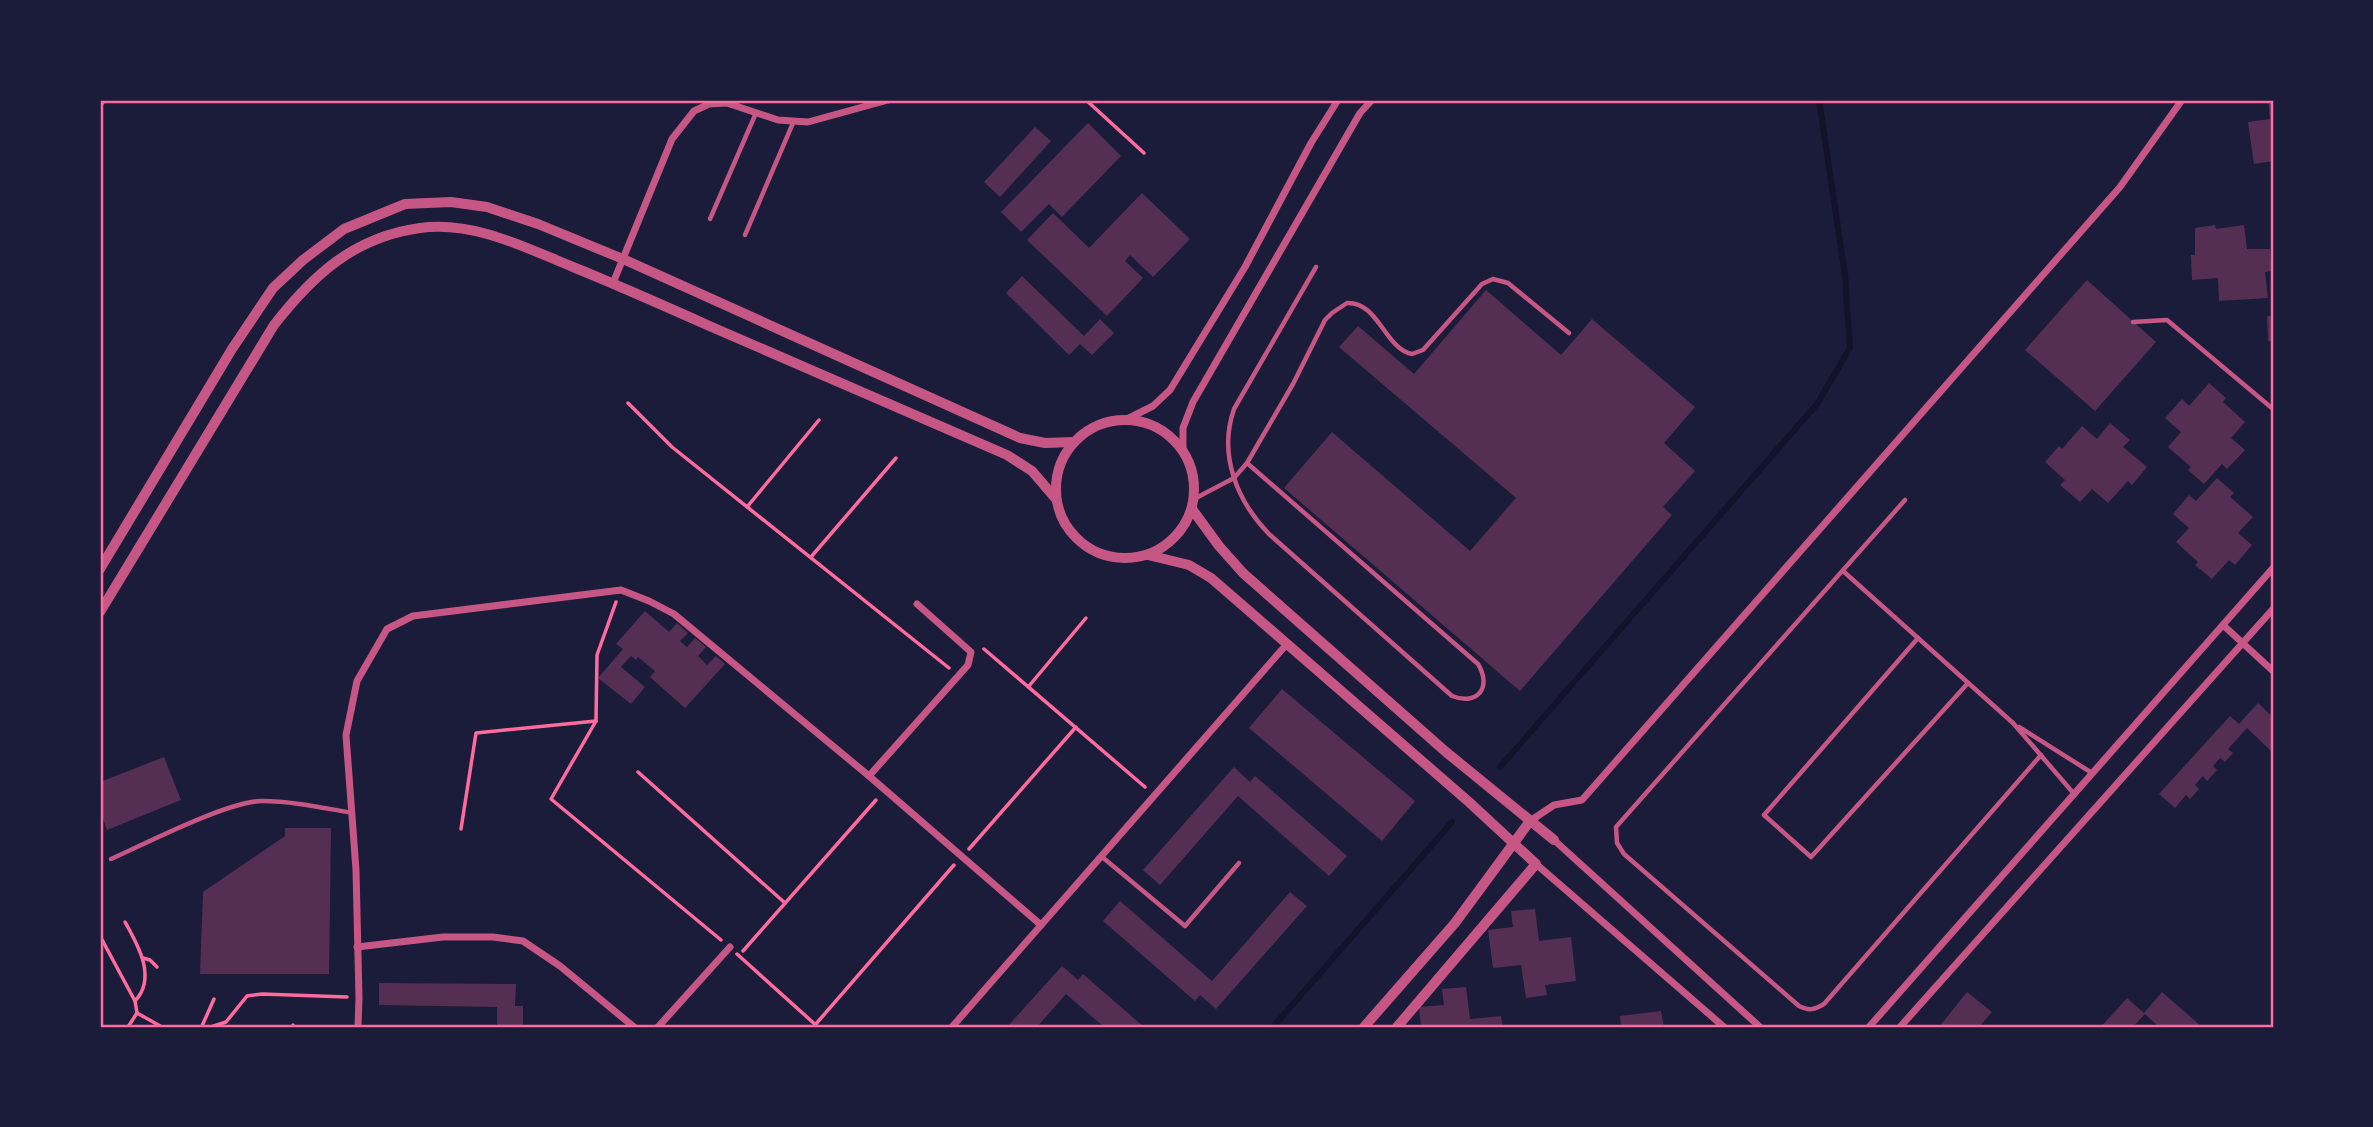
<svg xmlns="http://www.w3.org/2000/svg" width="2373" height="1127" font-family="Barlow,sans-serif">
	<rect width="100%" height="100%" fill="#1b1b3a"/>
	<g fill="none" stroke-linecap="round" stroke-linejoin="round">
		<g stroke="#12122b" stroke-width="6">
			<path d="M1500,767l317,-363 33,-56 -5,-73 -26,-175"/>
			<path d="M1273,1027l179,-205"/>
		</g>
	</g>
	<g fill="#542f53">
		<path d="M2268,100h5v61l-19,3 -6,-42 22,-3z"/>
		<path d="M1088,123l33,33 -59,61 -13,-13 -28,28 -20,-20z"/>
		<path d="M1035,127l16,14 -51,56 -16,-15z"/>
		<path d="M1142,193l48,46 -37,38 -23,-22 -5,6 18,17 -36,38 -80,-76 26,-27 36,35z"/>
		<path d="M2215,225l1,4 28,-4 3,24h23l1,22 -6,1 3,26 -49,3 -1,-23 -26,2 -1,-25h4v-27z"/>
		<path d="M1022,276l62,60 16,-17 14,14 -22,22 -12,-11 -11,11 -63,-62z"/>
		<path d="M2087,280l69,62 -61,69 -70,-61z"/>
		<path d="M1486,290l75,65 31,-36 103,88 -31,36 31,28 -32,36 9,8 -152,176 -236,-203 48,-56 138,119 46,-53 -177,-151 19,-21 56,48z"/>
		<path d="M2267,316h6v25h-5z"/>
		<path d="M2209,383l17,15 -3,4 22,20 -14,16 14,12 -18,19 -5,-5 -18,20 -16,-14 3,-3 -23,-20 13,-15 -16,-14 17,-19 7,7z"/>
		<path d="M2110,423l20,17 -7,7 24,20 -15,18 -4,-4 -20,22 -16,-14 -12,13 -20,-17 5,-5 -20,-18 14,-16 3,3 20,-23 15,13z"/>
		<path d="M2217,478l17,15 -4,4 23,20 -15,16 14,12 -17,20 -6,-5 -17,19 -17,-14 3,-3 -22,-20 13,-14 -16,-14 16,-19 7,6z"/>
		<path d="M645,611l24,21 8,-9 11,10 -8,8 7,6 8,-9 11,9 -8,9 9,9 9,-9 9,8 -40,44 -35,-31 5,-6 -17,-14 -2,3 -5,-4 -10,11 24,20 -14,17 -33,-26 25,-29 -7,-5z"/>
		<path d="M1282,689l133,112 -33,40 -133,-113z"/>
		<path d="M2258,703l15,14v36l-26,-25 -19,21 5,4 -8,9 -5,-4 -7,8 4,4 -10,11 -4,-5 -8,9 4,4 -9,10 -4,-4 -11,13 -16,-14 71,-78 9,8z"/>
		<path d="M164,757l17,43 -74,30 -7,-19v-29z"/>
		<path d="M1234,767l16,15 5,-6 92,80 -18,20 -91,-80 -78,89 -17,-15z"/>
		<path d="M285,828h46l-2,146h-129l3,-82 82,-56z"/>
		<path d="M1290,892l17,14 -91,103 -16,-14 -5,6 -92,-80 17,-20 92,80z"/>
		<path d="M1535,909l4,32 32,-4 5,44 -31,4 2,10 -21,3 -5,-33 -28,3 -5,-38 25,-3 -2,-16z"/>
		<path d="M1062,966l16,14 5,-6 61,53h-40l-38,-33 -29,33h-30z"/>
		<path d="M379,983l137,1 -1,22h8v21h-26v-20l-118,-2z"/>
		<path d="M1466,987l4,32 31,-3 2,11h-82l-2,-20 25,-2 -2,-16z"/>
		<path d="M1967,992l25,20 -13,15h-40z"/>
		<path d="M2162,992l40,35h-43l-14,-13 -12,13h-32l26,-29 17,15z"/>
		<path d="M1661,1011l3,16h-43l-1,-11z"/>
	</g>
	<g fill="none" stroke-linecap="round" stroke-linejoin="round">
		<g stroke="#ff6b9d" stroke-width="3.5">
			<path d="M1086,100l58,53"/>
			<path d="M628,403l44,44 277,221"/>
			<path d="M747,507l72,-87"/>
			<path d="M811,557l85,-99"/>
			<path d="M616,602l-19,53 -1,66 -45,78 170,141"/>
			<path d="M984,649l161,138"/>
			<path d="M1029,686l57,-68"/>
			<path d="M638,772l147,131"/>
			<path d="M461,829l15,-96 120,-12"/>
			<path d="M969,849l107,-122"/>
			<path d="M100,936l35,65c22,-23 3,-56 -10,-79"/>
			<path d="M743,951l133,-151"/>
			<path d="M737,954l81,73"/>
			<path d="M143,958l7,2 7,7"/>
			<path d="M135,1001l2,12 25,14"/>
			<path d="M815,1025l139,-160"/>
			<path d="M128,1027l9,-14"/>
			<path d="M200,1027l2,-1 12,-27"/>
			<path d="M211,1027l15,-5 21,-26 15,-2 85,3"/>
			<path d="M292,1027l1,-2"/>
		</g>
		<g stroke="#c65784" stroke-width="4.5">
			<path d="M710,219l46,-106"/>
			<path d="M745,235l48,-112"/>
			<path d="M2133,322l34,-2 106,89"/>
			<path d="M1247,463l231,201c14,23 0,42 -26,32l-183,-162c-32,-33 -51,-79 -35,-125l82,-142"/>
			<path d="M1194,499l40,-21 13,-15 46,-79 32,-64 7,-7 15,-10c32,-1 37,45 65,51l11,-4 59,-66 11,-5 15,4 61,50"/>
			<path d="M1905,500l-289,327 1,16 7,11 175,152c10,5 15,4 25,-2l217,-249"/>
			<path d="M1843,571l170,152 62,72"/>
			<path d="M1918,638l-154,177 47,42 157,-174"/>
			<path d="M2019,727l73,46"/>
			<path d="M1101,856l84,70 54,-63"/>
			<path d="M111,859c34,-15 117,-58 151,-58 30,0 62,7 91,12"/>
		</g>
		<g stroke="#c65784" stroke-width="7">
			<path d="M613,283l59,-144 22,-28 15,-7 18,-1 51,17 30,2 80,-22"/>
			<path d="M1127,419l26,-13 17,-16 75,-123 66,-124 27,-43"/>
			<path d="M1183,450v-22l10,-26 167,-289 12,-13"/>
			<path d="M2223,625l50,46"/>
			<path d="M869,776l99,-111 3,-13 -54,-48"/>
			<path d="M1530,821l24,-16 28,-5 538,-613 62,-87"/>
			<path d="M1554,840l206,187"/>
			<path d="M1536,864l188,163"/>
			<path d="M357,947l86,-10h50l30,4 37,25 74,61"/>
			<path d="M358,1027l1,-29 -3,-128 -10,-135 11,-54 30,-52 26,-13 208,-26 28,11 25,13 195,162 172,149"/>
			<path d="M658,1027l72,-80"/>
			<path d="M952,1027l334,-382"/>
			<path d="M1869,1027l404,-459"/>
			<path d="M1900,1027l373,-418"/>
		</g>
		<g stroke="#c65784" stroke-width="10">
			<path d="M100,101v-1"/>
			<circle cx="1125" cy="489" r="69"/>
			<path d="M1192,509l27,37 24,27 203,179 108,88"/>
			<path d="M1148,555l41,10 22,13 258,224 67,62 -139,163"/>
			<path d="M100,569l132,-220 41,-61 30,-28 41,-31 61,-25 46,-2 36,5 51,17 85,35 397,179 25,5 28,-1"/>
			<path d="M100,612l174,-287c39,-50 80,-88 146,-97 54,-7 104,19 153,39 47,19 94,40 141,61 97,43 195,85 293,127l25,16 24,28"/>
			<path d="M1364,1027l91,-104 75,-102"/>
		</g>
	</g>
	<rect width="2373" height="1127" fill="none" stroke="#1b1b3a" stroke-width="203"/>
	<rect x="102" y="102" width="2170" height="924" fill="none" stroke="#ff6b9d" stroke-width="2.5"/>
</svg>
